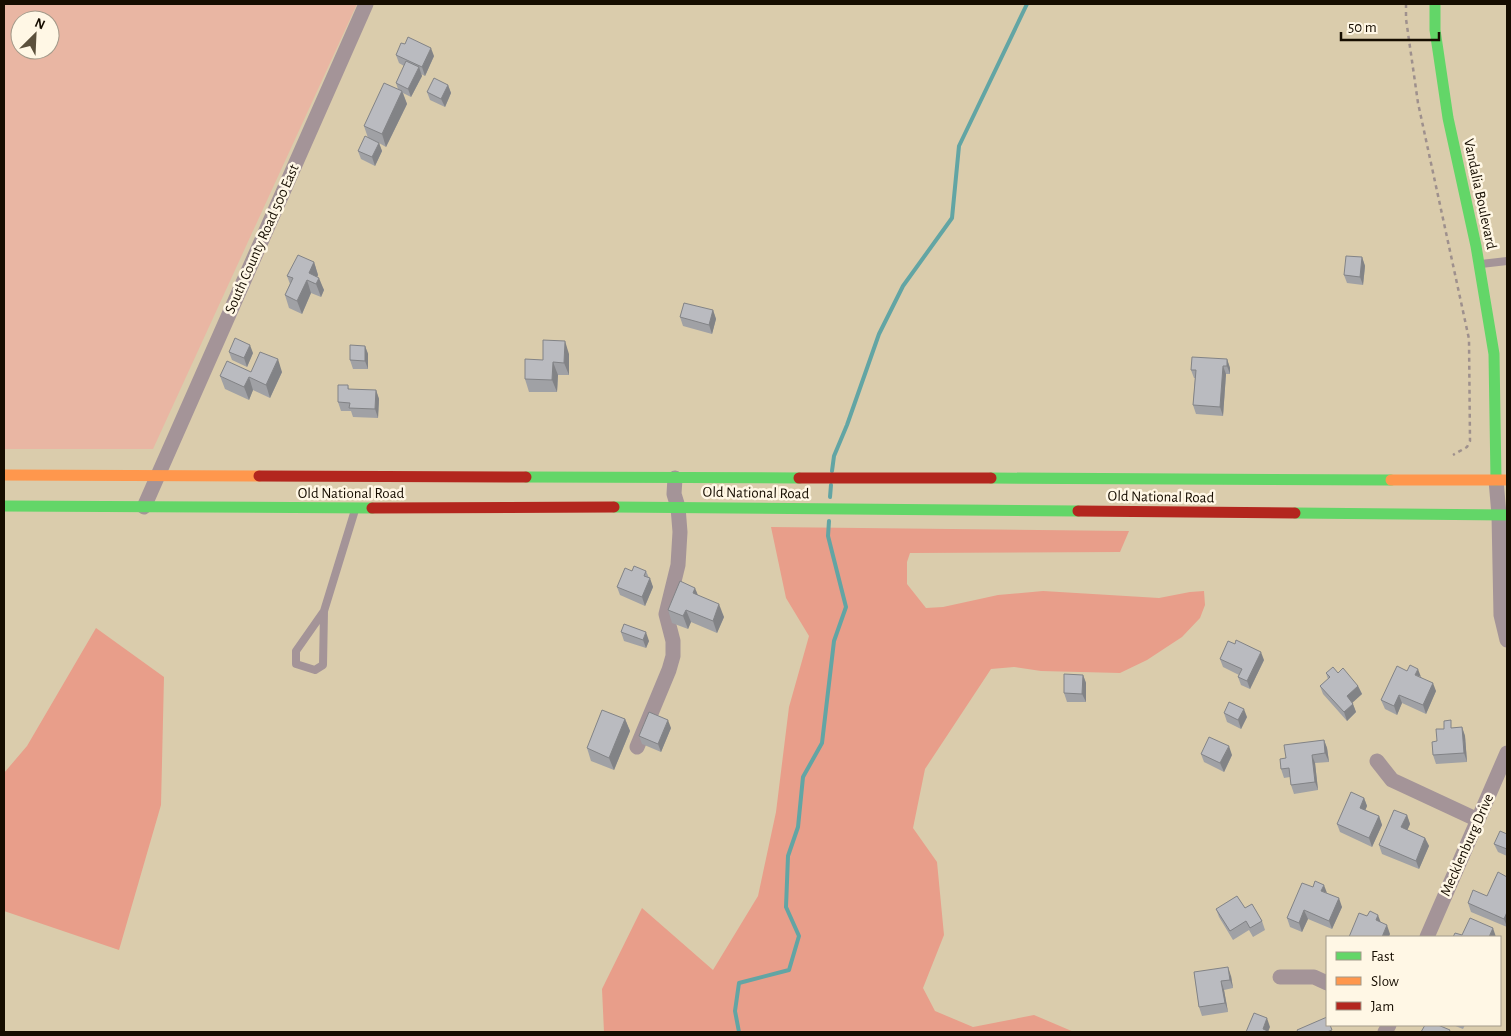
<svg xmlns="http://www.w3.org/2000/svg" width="1511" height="1036" font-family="'Alegreya Sans',sans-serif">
	<rect width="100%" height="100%" fill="#daccac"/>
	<path fill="#e9b6a3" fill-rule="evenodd" d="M4,4h353l-204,445h-149zM20,20h30v30h-30z"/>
	<g fill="#e89e8a">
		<path d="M771,527l358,4 -9,21 -210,1 -3,9v22l19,24 17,-1 55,-12 45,-4 116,7 31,-6 14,-1 1,14 -5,13 -18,19 -35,23 -27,13 -79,-2 -27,-4 -23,2 -66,100 -12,59 24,34 7,73 -21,53 12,23 38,16 61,-12 40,17h-470l-2,-43 40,-81 71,62 45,-74 18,-84 13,-105 20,-71 -23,-38z"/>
		<path d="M96,628l68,49 -3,128 -42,145 -115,-39v-138l23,-27z"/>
	</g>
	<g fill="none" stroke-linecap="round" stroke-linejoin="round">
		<g stroke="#62a5a4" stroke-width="4">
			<path d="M832,471l2,-15 13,-31 32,-91 24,-48 49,-68 7,-72 68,-142"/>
			<path d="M830,497l1,-12"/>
			<path d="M739,1032l-4,-21 4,-28 50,-13 10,-34 -13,-29 2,-51 10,-29 5,-50 19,-34 12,-102 12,-34 -18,-71 1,-15"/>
		</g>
		<path stroke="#9e908d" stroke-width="2.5" stroke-dasharray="4 4" stroke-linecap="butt" d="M1406,4v15l12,84 51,236 1,102 -3,6 -14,8"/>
		<g stroke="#a49498" stroke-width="8">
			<path d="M1481,264l26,-3"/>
			<path d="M324,611l-28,40v13l19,6 8,-5 1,-54 31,-101"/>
		</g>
		<g stroke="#a49498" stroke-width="15">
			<path d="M1496,480l3,35 2,100 6,25"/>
			<path d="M144,507l222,-503"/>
			<path d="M637,747l32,-77 4,-14v-15l-7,-27 12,-49 2,-33 -2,-25 -4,-13 1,-16"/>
			<path d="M1377,761l15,19 86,40"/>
			<path d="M1427,937l80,-184"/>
			<path d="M1280,977h34l13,6"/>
			<path d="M1385,1032l4,-7"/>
		</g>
		<g stroke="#63d668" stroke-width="11">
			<path d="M1435,4v26l13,88 28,128 18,108 2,126"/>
			<path d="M526,477l273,1"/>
			<path d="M991,478l400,2"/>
			<path d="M4,506l368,2"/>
			<path d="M614,507l464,4"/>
			<path d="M1295,513l212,2"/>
		</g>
		<g stroke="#ff974d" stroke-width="11">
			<path d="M4,475l255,1"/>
			<path d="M1391,480h116"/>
		</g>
		<g stroke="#b3261e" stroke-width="11">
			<path d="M259,476l267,1"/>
			<path d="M799,478h192"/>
			<path d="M372,508l242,-1"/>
			<path d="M1078,511l217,2"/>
		</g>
	</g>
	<g fill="#a0a1a5">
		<path d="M396,55l38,1 -9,20 -4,-2 1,2 -11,21 -8,-4 4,11 -21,43 -7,-4 3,8 -7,15 -14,-7 -3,-8 10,-13 -4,-12 34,-37 -2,-6 8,-17 -5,-3z"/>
		<path d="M448,85l3,8 -6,14 -15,-7 -3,-8z"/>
		<path d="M1362,257l3,9 -2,19 -16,-2 -3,-8z"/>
		<path d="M314,262l4,13 -1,2 7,13 -3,7 -10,-4 -9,21 -13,-6 -4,-13 5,-11 -3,-8z"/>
		<path d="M713,310l3,9 -4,15 -29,-8 -3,-9z"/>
		<path d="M365,346l3,8v15h-15l-3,-9z"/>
		<path d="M229,352l24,1 -6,14 -15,-7z"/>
		<path d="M569,354v21h-11l-1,17h-28l-4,-13 18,-19z"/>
		<path d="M1227,359l3,9v6h-4l-3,42 -27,-2 -3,-9 2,-27h-1l-3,-8z"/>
		<path d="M251,372h31l-12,26 -17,-8 -4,10 -24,-11 -5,-13z"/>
		<path d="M348,385l1,5h27l3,9 -1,19 -25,-1 -2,-6h-10l-3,-9z"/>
		<path d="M632,571h14l7,16 -8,19 -25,-11 -3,-8z"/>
		<path d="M698,595l26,22 -7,16 -26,-11 -3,7 -16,-6 -4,-13z"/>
		<path d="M621,632l28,9 -3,7 -22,-7z"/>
		<path d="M1220,659l44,1 -14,29 -9,-4 -3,-8 1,-2 -16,-8z"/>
		<path d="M1326,673h12l20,13 4,8 -10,8 4,10 -9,9 -24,-27 -3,-8 8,-7z"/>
		<path d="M1083,675l3,8v19h-19l-3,-9z"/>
		<path d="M1421,677l15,14 -10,23 -24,-11 -5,12 -12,-6 -4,-9z"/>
		<path d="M1224,713l23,4 -6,12 -14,-7z"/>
		<path d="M625,719l5,12 -16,39 -23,-9 -4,-13z"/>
		<path d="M1462,727l3,9 2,26 -31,2 -3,-9 4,-14 16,-13z"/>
		<path d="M671,728l-10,24 -19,-8 -3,-8z"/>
		<path d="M1324,740l3,8 2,14 -14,1 3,27 -24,4 -3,-9 -1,-8 -6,1 -3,-9z"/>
		<path d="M1201,754l31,1 -8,17 -20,-10z"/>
		<path d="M1364,798l3,8 -2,4 14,6 3,9 -10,22 -32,-15 -3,-8z"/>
		<path d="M1407,815l3,9 -3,6 18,8 4,8 -10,23 -37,-15 -3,-9z"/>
		<path d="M1507,834v22l-9,-4 -4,-8z"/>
		<path d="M1507,877v50l-36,-15 -3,-9 19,-7z"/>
		<path d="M1327,893l15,14 -10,22 -24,-10 -6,13 -12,-5 -3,-9z"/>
		<path d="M1245,908l17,13 3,9 -12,7 -4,-7 -16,10 -14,-23 -3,-8z"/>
		<path d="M1194,972l37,4 2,12 -9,2 4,22 -26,4 -3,-9z"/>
		<path d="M1453,1025h12l-2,4z"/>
	</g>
	<g fill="#828386">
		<path d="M431,48l3,8 -9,20 -3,-9z"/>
		<path d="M419,67l3,9 -11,21 -3,-8z"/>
		<path d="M448,85l3,8 -6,14 -4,-8z"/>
		<path d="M402,91l5,13 -21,43 -4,-13z"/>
		<path d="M379,143l3,8 -7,15 -3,-9z"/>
		<path d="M1362,257l3,9 -2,19 -3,-8z"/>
		<path d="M314,262l4,13 -4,9 -5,-11z"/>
		<path d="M319,278l5,12 -3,7 -5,-13z"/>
		<path d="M307,280l4,13 -9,21 -5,-13z"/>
		<path d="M713,310l3,9 -4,15 -3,-9z"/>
		<path d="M565,341l4,13v21l-5,-12z"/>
		<path d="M250,345l3,8 -6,14 -3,-9z"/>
		<path d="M365,346l3,8v15l-3,-8z"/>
		<path d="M278,359l4,13 -12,26 -4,-13z"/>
		<path d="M1227,359l3,9v6l-3,-8z"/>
		<path d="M553,362l5,13 -1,17 -5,-12z"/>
		<path d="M1223,366l3,8 -3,42 -3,-9z"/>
		<path d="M249,377l4,13 -4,10 -5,-13z"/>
		<path d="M376,390l3,9 -1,19 -3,-9z"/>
		<path d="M650,578l3,9 -8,19 -3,-9z"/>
		<path d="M695,588l5,12 -7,-7z"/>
		<path d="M719,604l5,13 -7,16 -4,-12z"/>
		<path d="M686,610l5,12 -3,7 -5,-13z"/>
		<path d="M646,632l3,9 -3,7 -3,-8z"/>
		<path d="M1261,652l3,8 -14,29 -3,-8z"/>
		<path d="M1418,669l3,8 -6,-2z"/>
		<path d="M1083,675l3,8v19l-4,-8z"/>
		<path d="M1433,683l3,8 -10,23 -3,-9z"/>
		<path d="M1358,686l4,8 -12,11 -3,-9z"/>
		<path d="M1399,695l3,8 -5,12 -3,-9z"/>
		<path d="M1353,704l3,8 -9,9 -3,-9z"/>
		<path d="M1244,709l3,8 -6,12 -3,-9z"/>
		<path d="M625,719l5,12 -16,39 -5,-12z"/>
		<path d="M668,720l3,8 -10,24 -3,-8z"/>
		<path d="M1462,727l3,9 2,26 -3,-9z"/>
		<path d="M1324,740l3,8 2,14 -4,-9z"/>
		<path d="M1229,746l3,9 -8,17 -4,-9z"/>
		<path d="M1312,755l3,8 3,27 -3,-8z"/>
		<path d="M1364,798l3,8 -4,10 -3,-8z"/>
		<path d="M1407,815l3,9 -5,12 -4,-9z"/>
		<path d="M1379,816l3,9 -10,22 -3,-9z"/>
		<path d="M1425,838l4,8 -10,23 -3,-8z"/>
		<path d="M1324,885l3,8 -6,-2z"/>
		<path d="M1339,898l3,9 -10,22 -3,-8z"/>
		<path d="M1304,910l4,9 -6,13 -3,-9z"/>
		<path d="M1507,912v15l-3,-8z"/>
		<path d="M1378,915l3,8 -5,-3z"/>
		<path d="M1387,925l3,9 -1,3h-7z"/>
		<path d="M1493,928l3,9h-7z"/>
		<path d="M1228,967l3,9 2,12 -3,-8z"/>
		<path d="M1221,981l3,9 4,22 -3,-9z"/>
		<path d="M1267,1018l3,9 -2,5 -5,-3z"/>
	</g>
	<g fill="#babbc0" stroke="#828386">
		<path d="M408,37l23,11 -9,19 -26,-12 5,-12 4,1z"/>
		<path d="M406,61l13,6 -11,22 -12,-6z"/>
		<path d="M434,78l14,7 -7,14 -14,-7z"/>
		<path d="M384,83l18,8 -20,43 -18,-8z"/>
		<path d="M365,136l14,7 -7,14 -14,-6z"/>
		<path d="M298,255l16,7 -5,11 10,5 -3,6 -9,-4 -10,21 -12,-6 8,-17 -6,-2z"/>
		<path d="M1346,256l16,1 -2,20 -16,-2z"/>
		<path d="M684,303l29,7 -4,15 -29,-8z"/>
		<path d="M235,338l15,7 -6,13 -15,-6z"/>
		<path d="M543,340l22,1 -1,22 -11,-1 -1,18 -27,-1v-20l18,1z"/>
		<path d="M350,345l15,1v15l-15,-1z"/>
		<path d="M260,352l18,7 -12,26 -17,-8 -5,10 -24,-11 7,-15 24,11z"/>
		<path d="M1192,357l35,2v7h-4l-3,41 -27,-2 3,-35h-5z"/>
		<path d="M338,385h10v4l28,1 -1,19 -26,-1 1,-5 -12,-1z"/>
		<path d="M634,566l12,5 -2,5 6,2 -8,19 -25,-10 8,-19 7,3z"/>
		<path d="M680,581l15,7 -2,5 26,11 -6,17 -27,-11 -3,6 -15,-6z"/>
		<path d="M624,624l22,8 -3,8 -22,-8z"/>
		<path d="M1236,640l25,12 -14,29 -9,-4 4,-8 -22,-10 8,-18 7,3z"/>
		<path d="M1410,665l8,4 -3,6 18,8 -10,22 -24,-10 -5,11 -13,-6 16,-34 10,5z"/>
		<path d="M1333,667l5,6 5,-5 15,18 -11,10 6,8 -9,8 -24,-26 10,-9 -4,-4z"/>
		<path d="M1064,674l19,1 -1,19 -18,-1z"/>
		<path d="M1229,702l15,7 -6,11 -14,-7z"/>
		<path d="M602,710l23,9 -16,39 -22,-10z"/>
		<path d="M649,712l19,8 -10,24 -19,-8z"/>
		<path d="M1451,720v8l11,-1 2,26 -31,2 -1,-13 5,-1 -1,-12h8v-8z"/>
		<path d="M1209,737l20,9 -9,17 -19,-9z"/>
		<path d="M1324,740l1,13 -13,2 3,27 -24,3 -2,-17 -8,1 -1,-10 6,-1 -2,-13z"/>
		<path d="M1351,792l13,6 -4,10 19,8 -10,22 -32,-14z"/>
		<path d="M1394,810l13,5 -6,12 24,11 -9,23 -37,-16z"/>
		<path d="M1500,831l7,3v15l-13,-5z"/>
		<path d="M1498,872l9,5v35l-3,7 -36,-16 5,-13 14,6z"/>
		<path d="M1315,881l9,4 -3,6 18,7 -10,23 -25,-11 -5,13 -12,-5 15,-35 11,4z"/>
		<path d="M1237,896l8,12 7,-4 10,17 -12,7 -4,-7 -16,10 -14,-22z"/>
		<path d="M1370,911l8,4 -2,5 11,5 -5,12h-33l10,-24 8,3z"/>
		<path d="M1470,918l23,10 -4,9h-36l2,-4 7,2z"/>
		<path d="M1228,967l2,13 -9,1 4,22 -26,4 -5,-35z"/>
		<path d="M1254,1013l13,5 -4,11 7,3h-24z"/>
		<path d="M1327,1017v8h3l2,5 -5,2h-29l-1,-2z"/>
		<path d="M1425,1025h13l12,5 -1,2h-28z"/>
	</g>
	<g text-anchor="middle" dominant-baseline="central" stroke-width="5" stroke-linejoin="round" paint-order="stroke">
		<g font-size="15" fill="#160d00" stroke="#fff7e5">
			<text transform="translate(1480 194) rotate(78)">Vandalia Boulevard</text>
			<text transform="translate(262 239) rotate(-66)">South County Road 500 East</text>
			<text x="351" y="493">Old National Road</text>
			<text transform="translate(756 493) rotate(1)">Old National Road</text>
			<text transform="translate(1161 497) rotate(1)">Old National Road</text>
			<text transform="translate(1467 845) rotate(-66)">Mecklenburg Drive</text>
		</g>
	</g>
	<rect width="1511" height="1036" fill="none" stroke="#160d00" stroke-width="10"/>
	<rect x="1326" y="936" width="175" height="90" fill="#fff7e5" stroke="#a29989"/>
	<rect x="1336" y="952" width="25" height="8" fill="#63d668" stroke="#a29989"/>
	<text x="1371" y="961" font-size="15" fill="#160d00">Fast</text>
	<rect x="1336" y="977" width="25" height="8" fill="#ff974d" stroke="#a29989"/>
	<text x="1371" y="986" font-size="15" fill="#160d00">Slow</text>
	<rect x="1336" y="1002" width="25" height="8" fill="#b3261e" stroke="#a29989"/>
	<text x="1371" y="1011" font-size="15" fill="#160d00">Jam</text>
	<g transform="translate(35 35) rotate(24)"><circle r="24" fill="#fff7e5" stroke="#a29989"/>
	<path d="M0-4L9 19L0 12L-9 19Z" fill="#5b503c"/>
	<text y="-8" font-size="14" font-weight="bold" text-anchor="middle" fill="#160d00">N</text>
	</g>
	<path d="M1341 32v8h98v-8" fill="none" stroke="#160d00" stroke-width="2.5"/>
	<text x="1348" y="32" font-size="15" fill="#160d00" stroke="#fff7e5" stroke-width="4" paint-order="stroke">50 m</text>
</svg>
